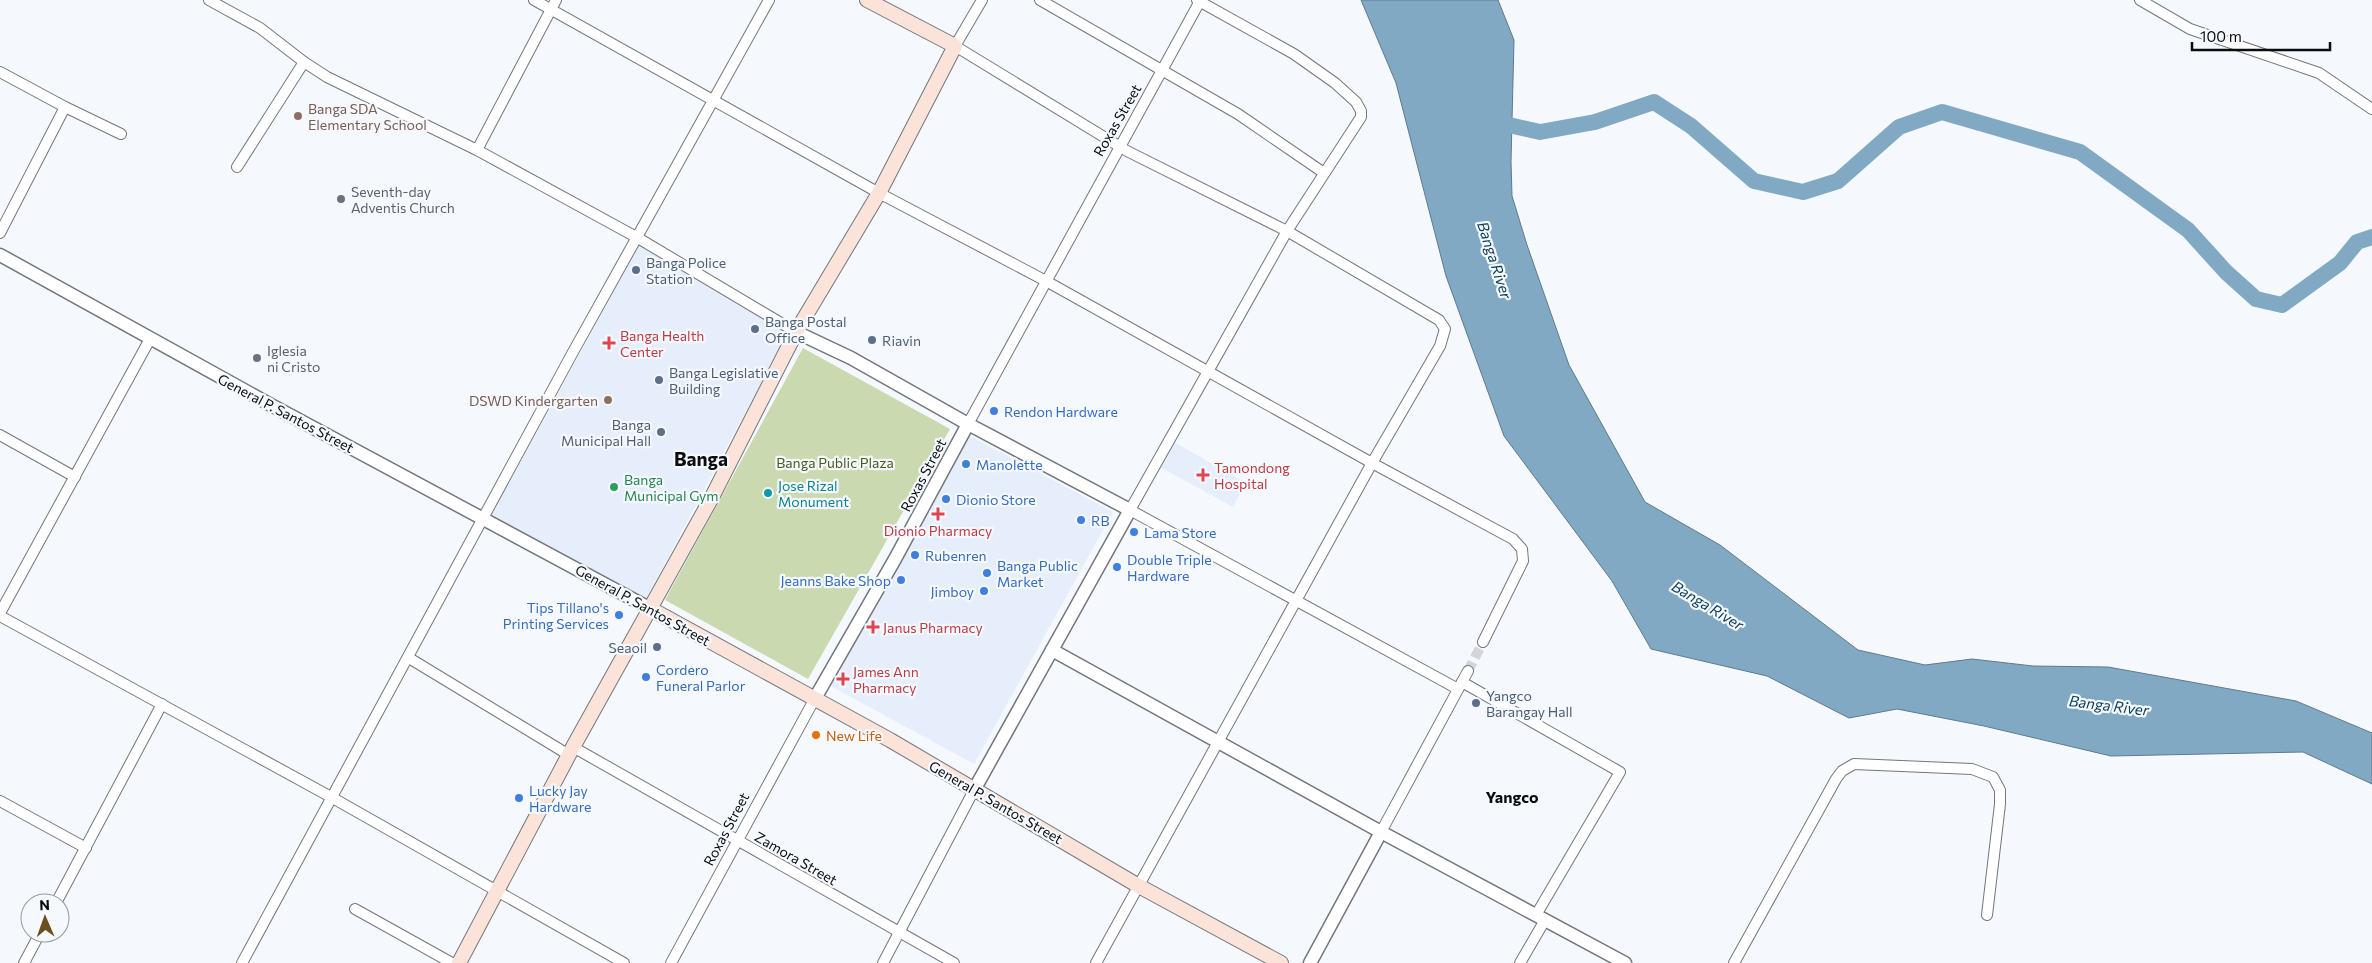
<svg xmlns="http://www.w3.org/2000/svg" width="2372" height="963" font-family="Commissioner,sans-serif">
	<rect width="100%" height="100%" fill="#f5f9fe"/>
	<g fill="#e5eefa">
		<path d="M639,245l151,83 -144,271 -156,-81z"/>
		<path d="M970,436l143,76 -139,252 -145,-79z"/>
		<path d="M1174,442l72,41 -13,24 -73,-40z"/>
	</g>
	<path fill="#cad9b0" d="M803,348l147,81 -142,250 -143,-79z"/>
	<path fill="#82a9c3" stroke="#5e7a8d" d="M1361,0h137l16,40 -3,121 1,35 15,49 42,120 76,137 75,43 138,105 67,15 47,-6 61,7 75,1 188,34 76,32v51l-69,-32 -192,4 -127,-30 -87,-17 -48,9 -82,-42 -116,-27 -39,-68 -108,-145 -58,-160 -50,-193z"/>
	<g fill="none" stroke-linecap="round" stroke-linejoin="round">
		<path stroke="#82a9c3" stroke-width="16" d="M1491,121l49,11 55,-10 59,-20 37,24 63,55 49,11 35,-11 61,-54 43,-15 138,40 108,78 38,42 30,27 26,6 58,-42 17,-21 15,-5"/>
		<path stroke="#d2d5da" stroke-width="10" stroke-dasharray="10 5" stroke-linecap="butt" d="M1468,671l15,-29"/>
		<g stroke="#73777d" stroke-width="12">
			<g id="minor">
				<path d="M209,0l51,28 44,34 23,15 150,73 161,88 158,94"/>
				<path d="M534,0l345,193 167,88 326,182 141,76 9,10 1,12 -40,81"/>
				<path d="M982,0l-27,46 172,105 160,80 152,89 6,9 -5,17 -68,117 -276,500"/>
				<path d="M1040,0l198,114 86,59"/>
				<path d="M1197,0l97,54 41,29 21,19 5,9v6l-74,114 -157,279 328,179"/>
				<path d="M2140,0l50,29 129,44 53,36"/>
				<path d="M0,72l65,35 56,27"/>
				<path d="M477,150l79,-150"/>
				<path d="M237,167l67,-105"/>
				<path d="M0,233l65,-126"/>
				<path d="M968,424l232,-423"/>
				<path d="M0,435l75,42"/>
				<path d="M0,613l150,-274"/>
				<path d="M0,616l331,181 293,166"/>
				<path d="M409,658l160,97"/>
				<path d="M1462,682l158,90 -84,143"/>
				<path d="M573,747l381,216"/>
				<path d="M0,801l86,47"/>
				<path d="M1381,832l87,-161"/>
				<path d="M56,903l106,-199"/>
				<path d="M355,909l97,54"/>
				<path d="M24,963l16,-30"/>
				<path d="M242,963l331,-611 196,-352"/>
				<path d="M671,963l143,-263"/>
				<path d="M883,963l91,-173"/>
				<path d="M1520,963l25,-43"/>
				<path d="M1734,963l102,-184 6,-8 12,-7 118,5 21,8 7,13v14l-13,111"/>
			</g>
		</g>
		<g stroke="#73777d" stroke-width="15">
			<g id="tertiary">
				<path d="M0,255l271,150 380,204"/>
				<path d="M796,332l55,26 117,66 162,86 -156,280"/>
				<path d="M1052,650l329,182 244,131"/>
				<path d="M814,700l81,-141 73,-135"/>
				<path d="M1310,963l71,-131"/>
			</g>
		</g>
		<g stroke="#73777d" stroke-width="16">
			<g id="secondary">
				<path d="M651,609l239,131 247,145 144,78"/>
				<path d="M459,963l114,-216 138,-248 85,-167 83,-139 76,-147 -88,-46"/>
			</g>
		</g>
		<use href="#minor" stroke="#fff" stroke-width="10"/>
		<use href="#tertiary" stroke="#fff" stroke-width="12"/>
		<use href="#secondary" stroke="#fbe3d9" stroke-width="14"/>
	</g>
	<g fill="#8d6e63" stroke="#f5f9fe" stroke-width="2">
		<circle cx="298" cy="116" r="5"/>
		<circle cx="608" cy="400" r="5"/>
	</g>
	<g fill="#6b7280" stroke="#f5f9fe" stroke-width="2">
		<circle cx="341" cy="199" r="5"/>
		<circle cx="257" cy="358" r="5"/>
	</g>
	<g fill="#5c6f8a" stroke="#f5f9fe" stroke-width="2">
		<circle cx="636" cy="270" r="5"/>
		<circle cx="755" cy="329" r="5"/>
		<circle cx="872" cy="340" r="5"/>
		<circle cx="659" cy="380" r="5"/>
		<circle cx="661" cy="432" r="5"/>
		<circle cx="657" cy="647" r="5"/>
		<circle cx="1476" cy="703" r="5"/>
	</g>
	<g fill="#e0444e" stroke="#f5f9fe" stroke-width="2">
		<path d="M606.5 335.5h5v5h5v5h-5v5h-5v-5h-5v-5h5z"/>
		<path d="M1200.5 467.5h5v5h5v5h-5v5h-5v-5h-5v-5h5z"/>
		<path d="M935.5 506.5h5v5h5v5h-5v5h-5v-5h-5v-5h5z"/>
		<path d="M870.5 619.5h5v5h5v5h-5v5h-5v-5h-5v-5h5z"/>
		<path d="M840.5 671.5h5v5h5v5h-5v5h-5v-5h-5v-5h5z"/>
	</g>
	<g fill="#3f7fe0" stroke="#f5f9fe" stroke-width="2">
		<circle cx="994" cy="411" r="5"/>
		<circle cx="966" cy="464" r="5"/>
		<circle cx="946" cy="499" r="5"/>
		<circle cx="1081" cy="520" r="5"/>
		<circle cx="1134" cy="532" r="5"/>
		<circle cx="915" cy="555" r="5"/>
		<circle cx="1117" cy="567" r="5"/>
		<circle cx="987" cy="573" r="5"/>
		<circle cx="901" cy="580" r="5"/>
		<circle cx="984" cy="591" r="5"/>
		<circle cx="619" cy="615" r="5"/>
		<circle cx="646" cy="677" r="5"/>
		<circle cx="519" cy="798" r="5"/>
	</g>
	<circle fill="#2e9e5b" stroke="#f5f9fe" stroke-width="2" cx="614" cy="487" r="5"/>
	<circle fill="#0f9aa8" stroke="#f5f9fe" stroke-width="2" cx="768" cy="493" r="5"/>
	<circle fill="#e8710a" stroke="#f5f9fe" stroke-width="2" cx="816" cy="735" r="5"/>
	<g text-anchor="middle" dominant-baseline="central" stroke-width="4.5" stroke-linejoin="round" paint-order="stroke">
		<g font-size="14" fill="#785e54" stroke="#f5f9fe" text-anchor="start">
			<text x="308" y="108">Banga SDA<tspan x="308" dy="16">Elementary School</tspan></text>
			<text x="598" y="400" text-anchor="end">DSWD Kindergarten</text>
		</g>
		<g font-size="14" fill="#0b0c0e" stroke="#f5f9fe">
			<text transform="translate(1117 120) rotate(-60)">Roxas Street</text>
			<text transform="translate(286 413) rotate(28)">General P. Santos Street</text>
			<text transform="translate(923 475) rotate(-62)">Roxas Street</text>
			<text transform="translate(643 605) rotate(29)">General P. Santos Street</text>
			<text transform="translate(996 802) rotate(30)">General P. Santos Street</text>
			<text transform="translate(726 829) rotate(-62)">Roxas Street</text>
			<text transform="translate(796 858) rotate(30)">Zamora Street</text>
		</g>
		<g font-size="14" fill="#5b616d" stroke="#f5f9fe" text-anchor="start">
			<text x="351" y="191">Seventh-day<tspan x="351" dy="16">Adventis Church</tspan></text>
			<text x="267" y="350">Iglesia<tspan x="267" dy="16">ni Cristo</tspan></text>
		</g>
		<g font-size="14" fill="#4e5e75" stroke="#f5f9fe" text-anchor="start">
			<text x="646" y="262">Banga Police<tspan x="646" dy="16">Station</tspan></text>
			<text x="765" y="321">Banga Postal<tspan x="765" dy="16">Office</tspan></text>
			<text x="882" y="340">Riavin</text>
			<text x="669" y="372">Banga Legislative<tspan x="669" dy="16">Building</tspan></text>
			<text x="651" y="424" text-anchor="end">Banga<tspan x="651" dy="16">Municipal Hall</tspan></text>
			<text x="647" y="647" text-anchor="end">Seaoil</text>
			<text x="1486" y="695">Yangco<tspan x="1486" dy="16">Barangay Hall</tspan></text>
		</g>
		<g font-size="14" fill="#be3a42" stroke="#f5f9fe" text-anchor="start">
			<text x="620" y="335">Banga Health<tspan x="620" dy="16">Center</tspan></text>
			<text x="1214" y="467">Tamondong<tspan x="1214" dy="16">Hospital</tspan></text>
			<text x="938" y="530" text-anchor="middle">Dionio Pharmacy</text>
			<text x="883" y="627">Janus Pharmacy</text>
			<text x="853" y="671">James Ann<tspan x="853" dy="16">Pharmacy</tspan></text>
		</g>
		<g font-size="14" fill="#366cbe" stroke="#f5f9fe" text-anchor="start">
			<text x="1004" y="411">Rendon Hardware</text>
			<text x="976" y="464">Manolette</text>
			<text x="956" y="499">Dionio Store</text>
			<text x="1091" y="520">RB</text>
			<text x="1144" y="532">Lama Store</text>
			<text x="925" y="555">Rubenren</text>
			<text x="1127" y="559">Double Triple<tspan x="1127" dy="16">Hardware</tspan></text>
			<text x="997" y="565">Banga Public<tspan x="997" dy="16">Market</tspan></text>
			<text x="891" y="580" text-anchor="end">Jeanns Bake Shop</text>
			<text x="974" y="591" text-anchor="end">Jimboy</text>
			<text x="609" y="607" text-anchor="end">Tips Tillano's<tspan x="609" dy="16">Printing Services</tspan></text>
			<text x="656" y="669">Cordero<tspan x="656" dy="16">Funeral Parlor</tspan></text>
			<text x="529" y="790">Lucky Jay<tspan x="529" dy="16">Hardware</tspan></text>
		</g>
		<g font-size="14" fill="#495b20" stroke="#f5f9fe">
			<text x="835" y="462">Banga Public Plaza</text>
		</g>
		<g font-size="14" fill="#27864d" stroke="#f5f9fe" text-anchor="start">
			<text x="624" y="479">Banga<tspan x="624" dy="16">Municipal Gym</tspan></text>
		</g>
		<g font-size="14" fill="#0d838f" stroke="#f5f9fe" text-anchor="start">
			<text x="778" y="485">Jose Rizal<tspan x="778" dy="16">Monument</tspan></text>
		</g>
		<g font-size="14" fill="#c56008" stroke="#f5f9fe" text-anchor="start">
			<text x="826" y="735">New Life</text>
		</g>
		<g font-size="15" font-style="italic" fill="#093d58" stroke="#f5f9fe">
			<text transform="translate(1495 260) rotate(72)">Banga River</text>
			<text transform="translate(1708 605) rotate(31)">Banga River</text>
			<text transform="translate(2109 705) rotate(7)">Banga River</text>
		</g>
		<g font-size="16" font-weight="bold" fill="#0b0c0e" stroke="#f5f9fe">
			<text x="1512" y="796">Yangco</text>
		</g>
		<g font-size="19" font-weight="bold" fill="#0b0c0e" stroke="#f5f9fe">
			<text x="701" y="458">Banga</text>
		</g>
	</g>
	<g transform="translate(45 918) rotate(358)"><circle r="24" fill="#f5f9fe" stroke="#979a9e"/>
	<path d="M0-4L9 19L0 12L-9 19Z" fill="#6b5122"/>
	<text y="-8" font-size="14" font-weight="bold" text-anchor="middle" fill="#0b0c0e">N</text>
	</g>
	<path d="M2192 42v8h138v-8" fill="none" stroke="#0b0c0e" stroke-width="2.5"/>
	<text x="2200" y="42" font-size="15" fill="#0b0c0e" stroke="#f5f9fe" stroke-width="4" paint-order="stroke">100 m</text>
</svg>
